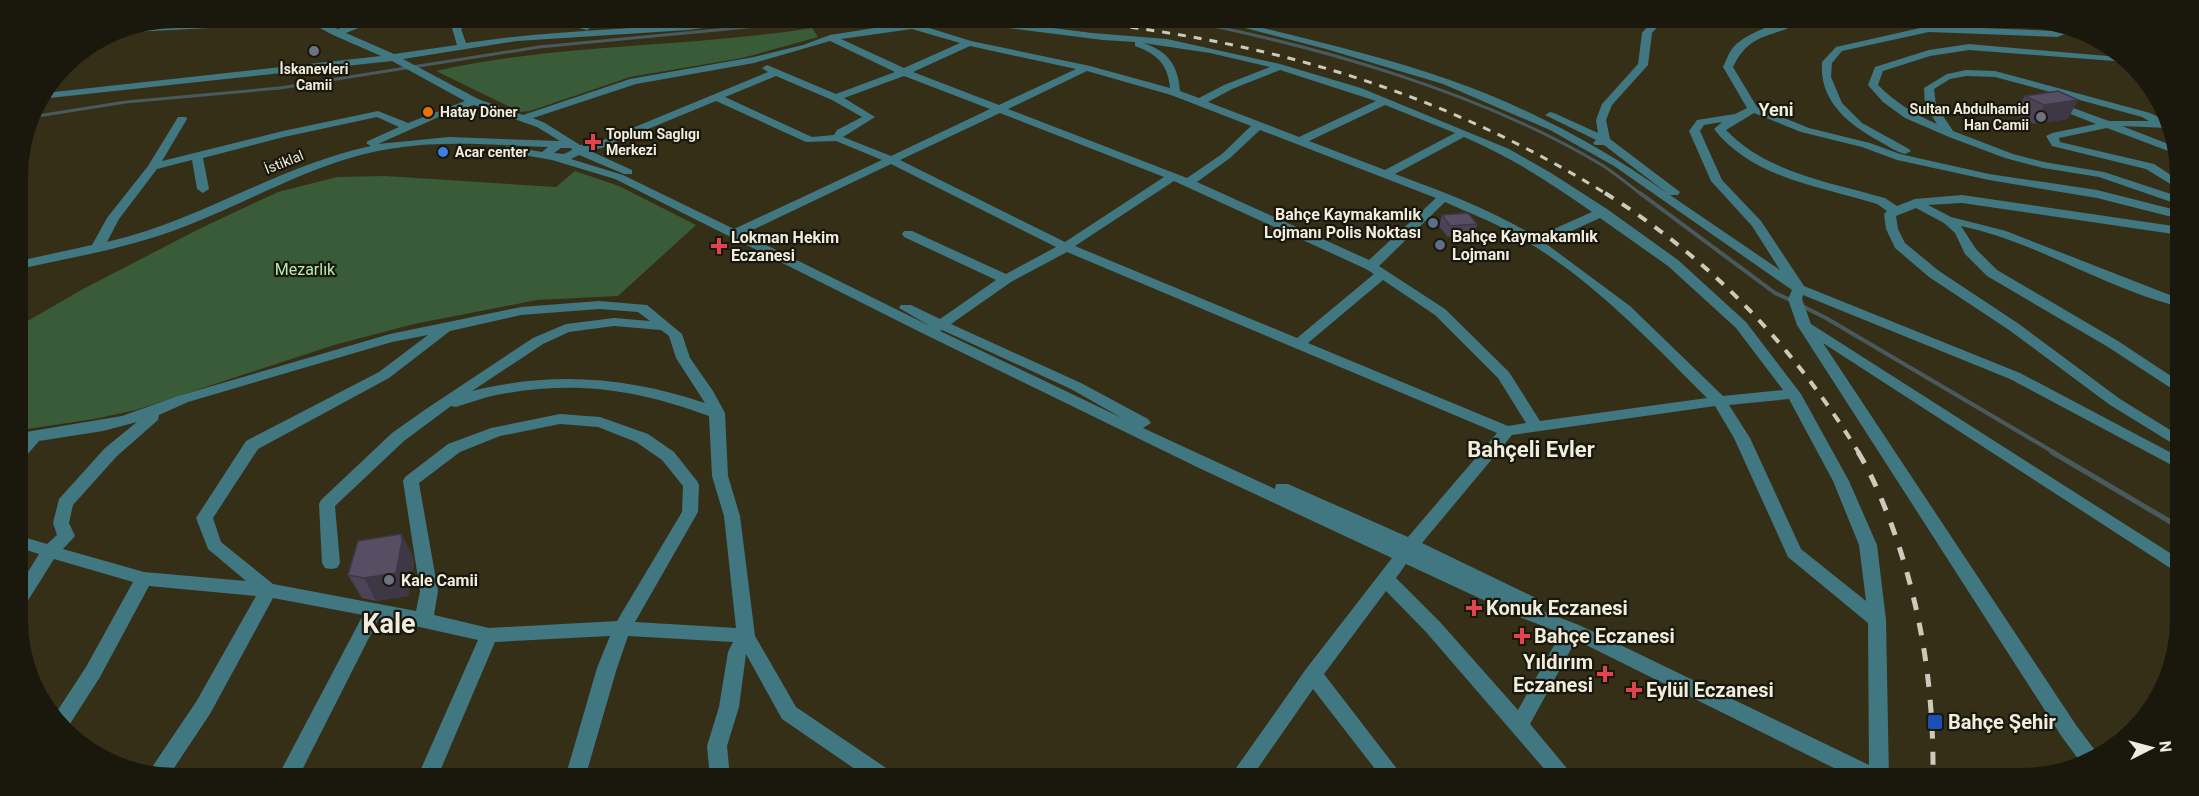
<svg xmlns="http://www.w3.org/2000/svg" width="2199" height="796" font-family="Roboto,sans-serif">
	<rect width="100%" height="100%" fill="#352f18"/>
	<g fill="#395b37">
		<path d="M812,28l6,9 -76,21 -112,19 -100,34 -10,1 -84,-41c124,-28 251,-23 376,-43z"/>
		<path d="M575,171l44,15 77,39 -78,71 -81,4 -123,24 -80,21 -198,65 -42,9 -74,11 -1,-104 64,-37 116,-60 79,-37 59,-15 48,-1 171,11z"/>
	</g>
	<g fill="none" stroke-linecap="round" stroke-linejoin="round">
		<g stroke="#495a5f" stroke-width="3">
			<path d="M1173,18c142,27 305,73 429,147 14,9 27,20 40,30"/>
			<path d="M31,117l95,-15 154,-14 259,-41 304,-29"/>
		</g>
		<g stroke="#495a5f" stroke-width="4">
			<path d="M1640,193l135,100 18,8"/>
			<path d="M1800,305l26,13 229,135"/>
		</g>
		<path stroke="#495a5f" stroke-width="5" d="M2052,452l129,76"/>
		<g fill="#407780" fill-rule="evenodd">
			<path d="M226,18h16l-31,10 -100,5c21,-13 86,-7 115,-15z"/>
			<path d="M301,18h13l7,4 11,-4h14l-17,7 9,4 31,-11h14l-37,15 48,21 63,-9 -5,-17 -37,-10c11,0 38,6 45,5 9,-2 14,-5 24,-5l-23,11 5,14c66,-10 133,-13 201,-17 32,-3 63,-8 96,-8l-5,3 -70,9 -171,11 -114,18 75,40 45,16 107,-36 124,-22 49,-12 27,-10 108,-17h38l116,15 75,6 113,25 81,24 148,61 42,24 56,36 71,51 68,62 55,72 48,87 28,64 9,75 3,158h-35l-278,-138 -46,84 45,54h-23l-126,-146 -40,-41 -62,83 80,104h-22l-69,-89 -62,89h-22l77,-109 86,-111 -193,-90 -273,-133 -311,-156 -63,-19 -45,-8 -6,-3 6,-3 35,6 6,-5c-52,-2 -106,-7 -159,2 -73,12 -135,51 -203,77 -53,21 -111,31 -167,43v-8l73,-16 15,-27 41,-52 30,-49h8l1,2 -25,42 121,-30 95,-20 30,12 57,-22 -73,-40 -352,38 5,-6 336,-37 -48,-21zM954,21l149,19 32,2v4c22,8 33,18 35,42l-80,-22 -119,-25 -48,-15zM912,29l48,14 -56,25 -63,-29zM830,41l65,31 -59,22 -69,-29 -5,3 6,4 -172,71 -16,2 -35,-22 -12,-5 103,-34 118,-21zM1143,43l67,10 60,14 -46,18 -25,13 -19,-7c-2,-26 -12,-40 -37,-48zM970,46l106,23 -77,36 -86,-33zM1280,70l96,31 -77,36 -91,-35 24,-13zM1087,71l84,24 80,31 -29,28 -35,24 -179,-69zM776,76l56,24 30,17 -25,13 -3,5 -22,2 -87,-40zM904,76l86,33 -99,47 -48,-19 32,-20 -31,-19zM716,101l90,41 30,-1 46,19 -148,69 -111,-54 -52,-16 8,-4 45,19h8v-4l-44,-20 14,-2zM474,105l63,22 23,14 -111,-4 -71,7 63,-28zM1385,105l70,28 -70,37 -76,-29zM1000,113l164,64 -99,65 -165,-82zM377,117l22,10 -31,14 -2,2 5,3c-93,20 -172,75 -264,96l12,-23 38,-50 35,-9 5,29 6,4 6,-4 -6,-31 81,-21zM1260,130l176,68 -67,62 -172,-78 33,-24zM1464,137c47,20 87,46 128,75l-56,25c-43,-27 -93,-45 -141,-63zM561,148h10l1,2 -8,4 -10,-1zM891,164l165,83 -50,27 -94,-43h-8l-2,3 2,3 92,43 -56,39 -29,-14h-10l-2,3 31,18 -186,-92zM1174,181l192,88 8,5 -77,64 -222,-92zM1445,202c22,10 46,19 67,31 75,41 135,105 195,165l-167,23 -31,-49 -64,-63 -66,-43zM1600,218l68,48 68,62 47,62 -60,6 -93,-90 -85,-63zM1067,252l430,181 -89,104 -120,-53h-12l-1,5 -132,-61 8,-5 -3,-4 -67,-36 -130,-59 60,-42zM1383,280l52,35 63,63 28,45 -18,3 -200,-83zM942,330l129,59 51,29 -182,-87zM1789,399l44,82 26,64 7,56 -65,-52 -51,-111 -21,-33zM1715,406l19,32 54,119 80,66 1,142 -290,-140 -42,-16 4,-5 -3,-5 -116,-56 90,-108zM1406,564l116,54 39,15 -43,77 -78,-88 -44,-44z"/>
			<path d="M538,18h19l35,9 -5,3z"/>
			<path d="M1206,18h16c76,19 154,36 228,62 77,27 150,66 217,113l-63,-48h-9l-2,-2 3,-3 -51,-25 5,-3 4,1 44,20 -2,-13 6,-16 36,-40 4,-31 13,-15h10l-13,15 -4,32 -36,40 -6,15 4,19 70,53 -2,3h-8l110,75 -28,-44 -41,-45 -22,-50 8,-11 38,-6 12,-6 -24,-41c3,-6 5,-13 9,-18 12,-16 55,-31 75,-31 -28,21 -56,10 -74,49l24,40 52,21 61,15 30,11 89,20 108,16 83,21v8l-83,-21 -108,-18 -92,-20 -35,-13 -61,-15 -47,-19 -28,17c41,43 104,52 159,68l12,8 18,-7 47,-4 218,32v8l-218,-32 -34,2 23,12 55,14 174,68v8c-76,-19 -143,-65 -219,-81l15,23 21,21 121,71 62,41v12l-72,-47 -121,-71 -22,-22 -10,-21 -11,-10 -28,-15 -20,8 2,13 7,14 34,28 80,53 101,75 60,37v12l-70,-43 -101,-75 -80,-53 -34,-29 -9,-19 -2,-15 3,-3 -10,-7c-56,-17 -125,-26 -163,-75l8,-7 -18,3 -4,6 22,49 39,41 43,65 216,87 161,85v12l-171,-91 -207,-84 -1,4 9,25 370,236v15l-358,-232 253,382 21,28 -18,7 -17,-23 -265,-412 -9,-26 4,-9 -178,-124 -64,-36 -107,-46 -117,-35z"/>
			<path d="M2045,22c17,2 36,9 50,19l-30,-7 -8,3 -128,-5 -87,19 -10,12 -1,14 11,26 20,20 47,26 2,2 -6,3c-9,-2 -17,-8 -26,-13 -31,-17 -60,-40 -57,-79l14,-15 93,-21 128,5z"/>
			<path d="M1969,44l150,13 8,5 -158,-12 -39,6 -47,15 -5,14c18,18 36,29 59,39l-12,-19 -1,-17 23,-14 19,-4 29,1 155,42 13,6 4,9 -45,-2 54,21 3,8 -72,-27 -48,10 1,4 94,22 26,17v9l-34,-21 -94,-23 -6,-10 6,-3 44,-9 -46,-18v-4l4,-1 55,20h40l-7,-4 -147,-40 -29,-1 -16,3 -16,10 2,16 17,26 60,23 31,8 60,10 76,25v8l-81,-28 -56,-9 -38,-10 -56,-21 -44,-19 -22,-16 -15,-17 7,-18 54,-17z"/>
			<path d="M599,301l48,4 35,29 8,24 23,33 12,22 3,63 12,40 15,120 41,71 96,65 3,6h-27l-86,-59 -36,-65 -7,53 -12,39 3,32h-20l-3,-32 12,-39 9,-55 5,-10 -105,-6 -11,32 -32,110h-20l32,-110 13,-32 -115,6 -58,136h-20l61,-138 -99,-22 -81,160h-21l86,-163 -90,-17 -63,116 -42,63 -20,-4 48,-71 60,-106 -107,-10 -49,91 -34,53 -8,-6 -4,-8 32,-49 47,-85 -79,-23 -27,43 -6,2v-21l18,-29 -19,-6v-12l27,8 10,-9 -4,-12 6,-24 46,-51 32,-26 -34,9 -64,10 -13,15 -6,1v-24l102,-17 56,-20 212,-62 131,-27zM599,309l39,3 12,9 -36,-3 -48,6 -33,14 -107,71 -34,24 -71,67 -2,4 3,59 3,5 6,1 6,-1 3,-5 -5,-57 69,-65 47,-35 5,1c13,-4 26,-9 40,-12 79,-15 139,-6 213,21l3,60 12,40 12,112 -101,-6 63,-110 1,-27 -2,-4 -23,-29 -26,-18 -48,-17 -40,-3 -69,14 -43,16 -43,33 -2,4 17,110 -4,20 -143,-27 -52,-42 -8,-24 45,-69 131,-71 61,-47 71,-16zM614,326l47,4 8,6 7,22 29,45c-78,-26 -152,-32 -233,-12l71,-47 26,-12zM428,335l-49,37 -133,69 -50,77 12,31 38,32 -102,-9 -81,-23 12,-13 -6,-13 4,-18 44,-49 41,-36 1,-5 29,-13 204,-60zM560,424l38,3 38,15 26,18 21,26 -1,26 -65,109 -128,7 -55,-13 4,-24 -19,-108 41,-31 40,-16z"/>
		</g>
		<path stroke="#cecaba" stroke-width="3" stroke-dasharray="8 8" stroke-linecap="butt" d="M1051,18c204,19 382,68 557,177"/>
		<path stroke="#cecaba" stroke-width="4" stroke-dasharray="10 10" stroke-linecap="butt" d="M1605,193c107,67 189,154 254,260"/>
		<path stroke="#cecaba" stroke-width="5" stroke-dasharray="13 13" stroke-linecap="butt" d="M1858,452c13,21 22,43 31,66 32,85 45,170 44,260"/>
	</g>
	<g fill="#4c4356">
		<path d="M2058,91l10,28 -34,5 -19,-10 10,-18z"/>
		<path d="M1442,215l35,9 -2,11 -27,2 -9,-11z"/>
		<path d="M401,534l12,23 1,7 -6,32 -32,5 -14,-3 -14,-23z"/>
	</g>
	<g fill="#3e3746">
		<path d="M2078,100l-10,19 -34,5 10,-19z"/>
		<path d="M401,534l12,23 1,7 -6,32 -32,5 -12,-23z"/>
	</g>
	<g fill="#584e64" stroke="#3e3746" stroke-width="1.5">
		<path d="M2058,91l20,9 -34,5 -19,-9z"/>
		<path d="M1468,213l9,11 -27,2 -8,-11z"/>
		<path d="M401,534l1,7 -6,32 -32,5 -16,-3 10,-34z"/>
	</g>
	<g fill="#6b7280" stroke="#1a170d" stroke-width="2">
		<circle cx="314" cy="51" r="6"/>
		<circle cx="2041" cy="117" r="6"/>
		<circle cx="389" cy="580" r="6"/>
	</g>
	<circle fill="#e8710a" stroke="#1a170d" stroke-width="2" cx="428" cy="112" r="6"/>
	<g fill="#e0444e" stroke="#1a170d" stroke-width="2">
		<path d="M590 133h6v6h6v6h-6v6h-6v-6h-6v-6h6z"/>
		<path d="M716 237h6v6h6v6h-6v6h-6v-6h-6v-6h6z"/>
		<path d="M1471 599h6v6h6v6h-6v6h-6v-6h-6v-6h6z"/>
		<path d="M1519 627h6v6h6v6h-6v6h-6v-6h-6v-6h6z"/>
		<path d="M1602 665h6v6h6v6h-6v6h-6v-6h-6v-6h6z"/>
		<path d="M1631 681h6v6h6v6h-6v6h-6v-6h-6v-6h6z"/>
	</g>
	<circle fill="#3f7fe0" stroke="#1a170d" stroke-width="2" cx="443" cy="152" r="6"/>
	<g fill="#5c6f8a" stroke="#1a170d" stroke-width="2">
		<circle cx="1433" cy="223" r="6"/>
		<circle cx="1440" cy="245" r="6"/>
	</g>
	<rect fill="#1a4fb4" stroke="#1a170d" stroke-width="2" x="1927" y="714" width="16" height="16" rx="3"/>
	<g text-anchor="middle" dominant-baseline="central" stroke-width="4.5" stroke-linejoin="round" paint-order="stroke">
		<g font-size="14" font-weight="bold" fill="#f0ecde" stroke="#1a170d" text-anchor="start">
			<text x="314" y="69" text-anchor="middle">İskanevleri<tspan x="314" dy="16">Camii</tspan></text>
			<text x="2029" y="109" text-anchor="end">Sultan Abdulhamid<tspan x="2029" dy="16">Han Camii</tspan></text>
			<text x="440" y="112">Hatay Döner</text>
			<text x="606" y="134">Toplum Saglıgı<tspan x="606" dy="16">Merkezi</tspan></text>
			<text x="455" y="152">Acar center</text>
		</g>
		<g font-size="14" fill="#f0ecde" stroke="#1a170d">
			<text transform="translate(284 162) rotate(-22)">İstiklal</text>
		</g>
		<g font-size="16" font-weight="bold" fill="#f0ecde" stroke="#1a170d" text-anchor="start">
			<text x="1421" y="214" text-anchor="end">Bahçe Kaymakamlık<tspan x="1421" dy="18">Lojmanı Polis Noktası</tspan></text>
			<text x="1452" y="236">Bahçe Kaymakamlık<tspan x="1452" dy="18">Lojmanı</tspan></text>
			<text x="731" y="237">Lokman Hekim<tspan x="731" dy="18">Eczanesi</tspan></text>
			<text x="401" y="580">Kale Camii</text>
		</g>
		<g font-size="16" fill="#b3edaf" stroke="#1a170d">
			<text x="305" y="269">Mezarlık</text>
		</g>
		<g font-size="18" font-weight="bold" fill="#f0ecde" stroke="#1a170d">
			<text x="1776" y="109">Yeni</text>
		</g>
		<g font-size="20" font-weight="bold" fill="#f0ecde" stroke="#1a170d" text-anchor="start">
			<text x="1486" y="608">Konuk Eczanesi</text>
			<text x="1534" y="636">Bahçe Eczanesi</text>
			<text x="1593" y="662" text-anchor="end">Yıldırım<tspan x="1593" dy="23">Eczanesi</tspan></text>
			<text x="1646" y="690">Eylül Eczanesi</text>
			<text x="1948" y="722">Bahçe Şehir</text>
		</g>
		<g font-size="22" font-weight="bold" fill="#f0ecde" stroke="#1a170d">
			<text x="1531" y="449">Bahçeli Evler</text>
		</g>
		<g font-size="27" font-weight="bold" fill="#f0ecde" stroke="#1a170d">
			<text x="389" y="624">Kale</text>
		</g>
	</g>
	<path d="M0 0H2199V796H0ZM176 28H2022A148 148 0 0 1 2170 176V620A148 148 0 0 1 2022 768H176A148 148 0 0 1 28 620V176A148 148 0 0 1 176 28Z" fill="#1a170d" fill-rule="evenodd"/>
	<g transform="translate(2151 748) rotate(84)" stroke="#1a170d" stroke-width="4.5" paint-order="stroke">
	<path d="M0-4.5L10 22L0 15L-10 22Z" fill="#f0ecde"/>
	<text y="-9" font-size="16" font-weight="bold" text-anchor="middle" fill="#f0ecde">N</text>
	</g>
</svg>
